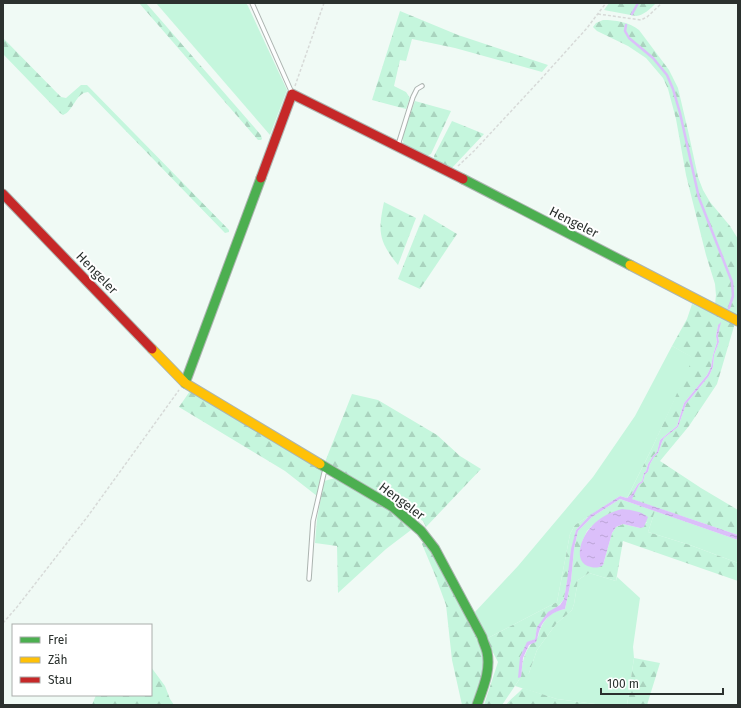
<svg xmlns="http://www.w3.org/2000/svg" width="741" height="708" font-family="'Fira Sans',sans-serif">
	<defs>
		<pattern id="forest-firs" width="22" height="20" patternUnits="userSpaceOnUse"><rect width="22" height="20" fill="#c5f6dd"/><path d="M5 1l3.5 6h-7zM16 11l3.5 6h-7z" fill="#a9d3be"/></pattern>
		<pattern id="water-ripples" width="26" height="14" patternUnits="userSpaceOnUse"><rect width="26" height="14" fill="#dbbffa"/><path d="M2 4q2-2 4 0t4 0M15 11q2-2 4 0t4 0" fill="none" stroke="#bca5d7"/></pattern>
	</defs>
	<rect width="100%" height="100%" fill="#f0faf5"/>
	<g fill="#c5f6dd">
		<path d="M156,3h90l2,3 39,84 -17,45z"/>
		<path d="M672,346l22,12 -41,88 -26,52 -7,-2 -45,29 -5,9 -13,68 -71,37 -11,-27 43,-46 75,-89 42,-61z"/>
		<path d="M655,511l83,29v23l-48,-18 -42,-13z"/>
		<path d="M589,573l27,8 1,-4 23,21 -7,49 1,11 -7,47h-24l-46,-6 -42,-13 4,-6 10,-7 8,-23 19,-26 16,-14 2,-6 4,-24z"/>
	</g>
	<g fill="url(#forest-firs)" fill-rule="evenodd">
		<path d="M139,3h7l115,132 1,4 -1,1h-3z"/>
		<path d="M609,3h47c-6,6 -12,12 -20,13l-32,-6z"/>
		<path d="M400,11l58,24 90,30 -6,7 -87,-24 -43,-9 -6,22 -6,-1 -6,26 12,6 4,6 -4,11 -34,-9z"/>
		<path d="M603,20c12,0 26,2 36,10l30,40 9,18 11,47 9,42 5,13 7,12 20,24 8,13v77l-23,-12 1,-9 -1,-11 -9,-29 -20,-80 -10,-56 -8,-30 -5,-11 -17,-20 -18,-12 -31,-15 -4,-4 3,-4z"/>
		<path d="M3,38l58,59 5,1 15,-13h6l142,145v2l-4,1 -137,-141c-13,1 -14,19 -25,23l-3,-2 -57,-59z"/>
		<path d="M415,101l36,10 -20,43 -6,3 -21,-11 -2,-10z"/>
		<path d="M452,121l32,13 -34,36 -15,-8 -1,-6z"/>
		<path d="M384,202l32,16 -18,47c-20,-24 -20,-34 -14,-63z"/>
		<path d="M424,214l33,20 -37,55 -22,-10z"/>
		<path d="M692,304l43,19 -18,61 -28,42 -29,35 41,27 37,22v25l-107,-36 8,-14 4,-3 2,-8 3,-2 2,-8 4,-7 4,-4 4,-11 2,-4 14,-11 8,-23 23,-28 4,-9 1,-12 5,-13 -1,-6 2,-10 -2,-1 -2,11 1,6 -4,13 -2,12 -4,8 -23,28 -7,23 -17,14 -3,12 -4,4 -5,8 -2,7 -2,2 -2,8 -4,3 -7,11 -4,3 26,-52 40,-88 -21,-12 15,-27z"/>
		<path d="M190,391l132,80 -5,25 -32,-25 -106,-64z"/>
		<path d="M352,394l26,6 59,35 23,21 21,13 -55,58 -3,-6 -98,-59z"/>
		<path d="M335,478c27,15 56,28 76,52l-25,19 -48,44 -1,-47 -22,-3 2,-24 7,-38z"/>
		<path d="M620,499l35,12 -7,21 42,13 48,18v18l-115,-40 -7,40 -27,-8 -11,7 -4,24 -2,6 -16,14 -19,26 -8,23 -4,5 -6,2 -17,25h-18l14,-43 -12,-23 71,-37 13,-68 5,-9 15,-10 -14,15 -12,69c-6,10 -20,16 -26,28 -2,3 -2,8 -3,12l-4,2 -11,16 1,20c1,-17 4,-29 17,-40 3,-15 12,-26 27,-28l6,-28 3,-32 4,-18 14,-14zM647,522l-7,6 -17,-4 -7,3 -4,6 -9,32 -21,-23 5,-11 5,-5z"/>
		<path d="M424,541c14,20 24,41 36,62 8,16 21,35 23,54 2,15 -6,33 -11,48h-10l-10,-45 -6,-55 -11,-30 -13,-31z"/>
		<path d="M634,658l26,5 -13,42h-20z"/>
		<path d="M151,667l14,19 5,13 4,6h-82l4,-10h55z"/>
		<path d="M523,688l34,11 46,6h-97c5,-7 11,-10 17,-17z"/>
	</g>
	<g fill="url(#water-ripples)">
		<path d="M721,322l-3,14 1,6 -5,13 -1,12 -4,9 -23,28 -8,23 -14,11 -2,4 -4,11 -4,4 -4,7 -2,8 -3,2 -2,8 -4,3 -7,14 106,36v5l-118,-41 -28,18 -14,14 -4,18 -3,32 -6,28c-11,2 -21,9 -25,20 -2,4 -2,9 -4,13l-7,3 -6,13 -2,19 -3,1 2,-21 7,-15 8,-3 2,-12 11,-15 12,-7 4,-6 3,-18 4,-32 5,-19 14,-15 30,-19 7,2 4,-3 7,-11 4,-3 2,-8 2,-2 2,-7 5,-8 4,-4 3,-12 17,-14 7,-23 23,-28 4,-8 2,-12 4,-13 -1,-6 2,-11z"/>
		<path d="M622,509c10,1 18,2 26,8l-4,10 -4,1 -17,-4 -7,3 -4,6 -9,32c-4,3 -8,3 -12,2 -20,-4 -9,-32 1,-41 8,-9 19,-14 30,-17z"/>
	</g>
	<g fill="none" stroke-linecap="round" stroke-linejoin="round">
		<g stroke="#dbbffa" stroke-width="2.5">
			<path d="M632,14l6,-11"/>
			<path d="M626,25l-1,6 4,7 24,20 14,17 6,14 7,24 19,85 33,84 1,14 -4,12"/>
		</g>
		<g stroke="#acb4b0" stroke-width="5.5">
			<g id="lane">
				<path d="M252,3l40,90"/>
				<path d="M398,145l15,-48 4,-8 5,-3"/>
				<path d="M309,579l4,-58 11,-48 3,-5"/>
			</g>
		</g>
		<g stroke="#acb4b0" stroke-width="11">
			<g id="fast">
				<path d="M463,179l167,86"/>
				<path d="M185,383l76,-205"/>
				<path d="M320,464l73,43 28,24 14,18 47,88c1,5 4,10 5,15 4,18 -4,36 -10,53"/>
			</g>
		</g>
		<g stroke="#acb4b0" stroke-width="11">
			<g id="slow">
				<path d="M630,265l108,56"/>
				<path d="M152,349l33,34 135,81"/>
			</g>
		</g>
		<g stroke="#acb4b0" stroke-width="11">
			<g id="jam">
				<path d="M261,178l31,-84 171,85"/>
				<path d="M3,194l149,155"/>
			</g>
		</g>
		<g stroke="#d7dad8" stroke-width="1.5" stroke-dasharray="3 2" stroke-linecap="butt">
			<path d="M598,14l43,6 6,-3 15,-14"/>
			<path d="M295,86l29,-83"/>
			<path d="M458,166l16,-15 67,-72 46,-51 19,-25"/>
			<path d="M3,623l14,-16 71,-91 91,-126"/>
		</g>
		<use href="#lane" stroke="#fdfefe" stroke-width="3.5"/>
		<use href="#fast" stroke="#4caf50" stroke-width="9"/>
		<use href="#slow" stroke="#ffc107" stroke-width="9"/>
		<use href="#jam" stroke="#c62828" stroke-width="9"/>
	</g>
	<g text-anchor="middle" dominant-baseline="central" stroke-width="4" stroke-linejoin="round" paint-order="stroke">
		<g font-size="13" fill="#2b312e" stroke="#fff">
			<text transform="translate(574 222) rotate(27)">Hengeler</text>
			<text transform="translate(97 273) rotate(46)">Hengeler</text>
			<text transform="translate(402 501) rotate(37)">Hengeler</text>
		</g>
	</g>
	<rect width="741" height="708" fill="none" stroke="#2b312e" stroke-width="8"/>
	<rect x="12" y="624" width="140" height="72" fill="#ffffff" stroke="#aaadab"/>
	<rect x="20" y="637" width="20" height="6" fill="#4caf50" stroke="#aaadab"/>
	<text x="48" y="644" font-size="12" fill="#2b312e">Frei</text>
	<rect x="20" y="657" width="20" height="6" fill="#ffc107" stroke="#aaadab"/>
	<text x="48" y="664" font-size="12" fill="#2b312e">Zäh</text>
	<rect x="20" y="677" width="20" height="6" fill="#c62828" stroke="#aaadab"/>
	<text x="48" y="684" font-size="12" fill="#2b312e">Stau</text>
	<path d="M601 688v6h122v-6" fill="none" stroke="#2b312e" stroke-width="2"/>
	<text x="607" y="688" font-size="12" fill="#2b312e" stroke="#ffffff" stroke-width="3" paint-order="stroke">100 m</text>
</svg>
